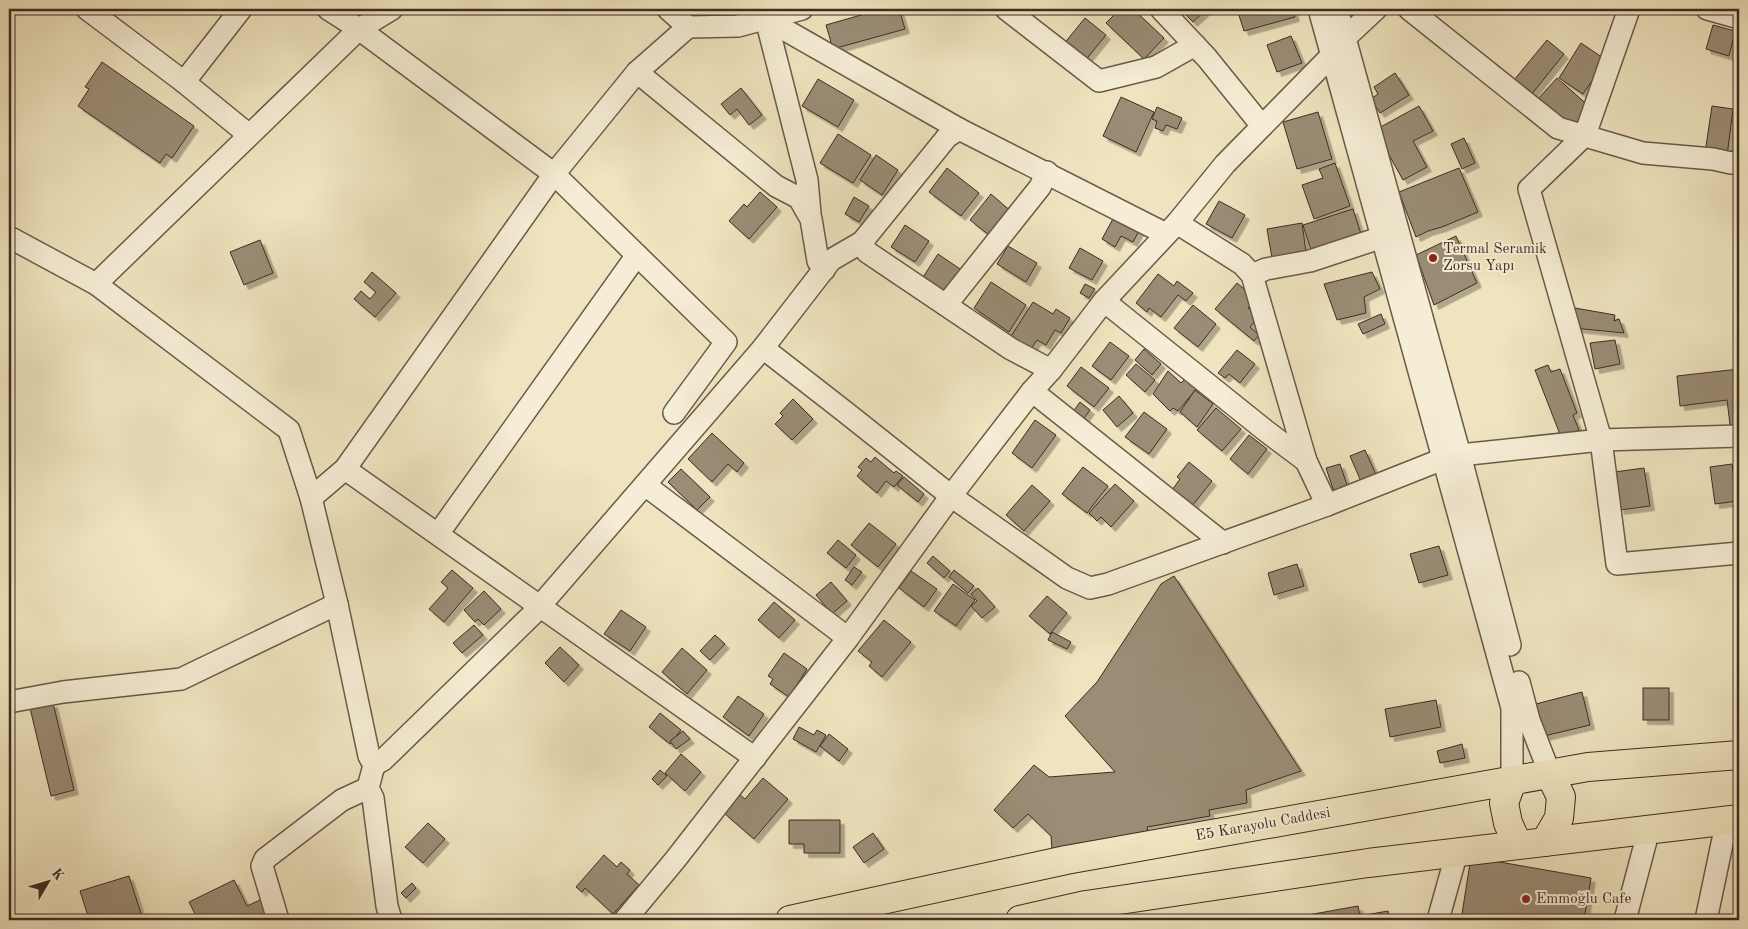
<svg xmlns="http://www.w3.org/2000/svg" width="1748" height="929" font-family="'Old Standard TT',serif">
	<defs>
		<filter id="shadow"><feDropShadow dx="4.5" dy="4.5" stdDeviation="0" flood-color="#0004"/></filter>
	</defs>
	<rect width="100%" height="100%" fill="#efe4bf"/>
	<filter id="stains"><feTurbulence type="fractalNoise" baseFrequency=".004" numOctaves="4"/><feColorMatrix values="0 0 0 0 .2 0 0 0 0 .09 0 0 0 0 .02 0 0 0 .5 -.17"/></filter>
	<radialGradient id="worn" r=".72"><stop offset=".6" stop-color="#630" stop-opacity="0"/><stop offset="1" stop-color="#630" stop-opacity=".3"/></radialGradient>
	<g fill="#9a8c74" stroke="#3e2c22" filter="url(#shadow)">
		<path d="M882,9h17l6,20 -72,20 -7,-24z"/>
		<path d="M1120,9h13l31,29 -20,21 -38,-36z"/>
		<path d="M1180,9h27l-14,13z"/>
		<path d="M1237,9h56l2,8 -51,14z"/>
		<path d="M1085,18l21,17 -22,27 -21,-17z"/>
		<path d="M1713,25l22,6 -6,25 -23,-7z"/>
		<path d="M1291,36l11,27 -25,9 -10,-27z"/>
		<path d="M1547,40l17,14 -33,41 -17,-15z"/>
		<path d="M1581,43l25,17 -23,34 -24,-16z"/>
		<path d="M102,62l92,64 -22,32 -6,-4 -6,9 -82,-57 11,-17 -4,-2z"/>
		<path d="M1395,73l14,22 -29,18 -9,-14 7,-5 -4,-7z"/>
		<path d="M1557,78l34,30 -15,23 -39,-31z"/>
		<path d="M818,79l36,21 -16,27 -36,-21z"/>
		<path d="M741,88l21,27 -13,10 -12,-16 -7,6 -9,-11z"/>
		<path d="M1121,97l33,15 -18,40 -33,-16z"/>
		<path d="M1419,106l14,25 -20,10 14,26 -24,13 -28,-50z"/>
		<path d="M1712,106l21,3 -6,47 -22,-3z"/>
		<path d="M1157,107l25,11 -5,11 -11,-4 -3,6 -8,-3 2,-7 -5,-2z"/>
		<path d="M1318,112l14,47 -35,10 -14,-47z"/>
		<path d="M838,134l33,21 -18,28 -33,-20z"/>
		<path d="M1464,138l11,25 -13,6 -11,-25z"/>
		<path d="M876,155l22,15 -16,25 -22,-15z"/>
		<path d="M1335,163l15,43 -36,13 -12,-34 21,-7 -4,-9z"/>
		<path d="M947,168l32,25 -18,23 -32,-24z"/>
		<path d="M1459,168l19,44 -36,15 -14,4 -12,6 -17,-45z"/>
		<path d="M760,192l17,15 -28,32 -20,-18 15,-17 3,3z"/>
		<path d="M991,194l23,20 -20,25 -24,-19z"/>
		<path d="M854,197l15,9 -10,16 -14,-8z"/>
		<path d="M1219,201l26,14 -13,23 -26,-14z"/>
		<path d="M1353,209l9,28 -50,16 -9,-28z"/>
		<path d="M1114,217l25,14 -6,11 -12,-6 -6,11 -13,-8z"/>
		<path d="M1302,223l4,29 -34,6 -5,-29z"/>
		<path d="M905,225l24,16 -14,21 -24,-15z"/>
		<path d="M1456,236l21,47 -43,22 -18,-50z"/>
		<path d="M260,240l13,33 -29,12 -14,-33z"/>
		<path d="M1008,246l29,17 -11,19 -29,-18z"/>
		<path d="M1080,248l23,13 -11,19 -23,-12z"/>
		<path d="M938,254l28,19 -16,22 -27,-18z"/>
		<path d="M372,272l24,21 -21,24 -21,-18 7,-8 9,8 6,-7 -12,-10z"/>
		<path d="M1372,272l8,17 -16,8 2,16 -29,7 -13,-36z"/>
		<path d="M1158,274l16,12 3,-5 16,12 -7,8 -8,-6 -17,22 -12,-9 -2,4 -11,-9z"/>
		<path d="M991,282l35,23 -17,27 -35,-24z"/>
		<path d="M1237,283l19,16 -8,9 11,9 -9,10 9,8 -5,6 -39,-32z"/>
		<path d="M1085,284l10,5 -6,9 -9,-5z"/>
		<path d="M1033,302l20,12 3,-5 14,9 -9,15 -6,-3 -9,15 -9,-5 -9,14 -20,-13z"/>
		<path d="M1193,305l23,19 -18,23 -24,-19z"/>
		<path d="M1575,308l40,7 -1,6 5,-2 5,14 -50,-5z"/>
		<path d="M1381,314l4,10 -22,10 -5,-10z"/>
		<path d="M1615,340l5,24 -25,5 -5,-26z"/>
		<path d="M1110,342l19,14 -18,24 -19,-14z"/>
		<path d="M1144,349l17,15 -9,11 -17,-15z"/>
		<path d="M1237,350l18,14 -15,19 -11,-9 -4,4 -7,-5z"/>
		<path d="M1136,364l19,16 -10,12 -19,-17z"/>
		<path d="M1548,365l3,7 9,-3 17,44 -4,2 6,15 -18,7 -26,-67z"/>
		<path d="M1081,367l28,21 -15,19 -27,-21z"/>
		<path d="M1739,369v63l-8,1 -4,-33 -47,6 -3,-30z"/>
		<path d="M1168,371l13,12 5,-5 12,9 -20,24 -5,-3 -3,3 -17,-17z"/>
		<path d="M1195,390l18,14 -16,23 -17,-15z"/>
		<path d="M1119,396l14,17 -16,14 -14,-17z"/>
		<path d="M793,399l20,20 -21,21 -17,-16 8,-8 -3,-3z"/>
		<path d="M1080,402l10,8 -8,11 -10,-8z"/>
		<path d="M1216,408l25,21 -19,22 -25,-21z"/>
		<path d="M1144,412l23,17 -18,25 -24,-17z"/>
		<path d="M1035,420l21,15 -24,33 -20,-15z"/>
		<path d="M712,433l32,30 -7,9 -9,-8 -16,18 -24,-23z"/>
		<path d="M1249,435l18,14 -19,25 -18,-15z"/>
		<path d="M1365,450l13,29 -15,7 -13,-30z"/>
		<path d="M875,457l19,16 2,-2 7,5 -9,11 -8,-6 -9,12 -20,-17 5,-6 -4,-3 8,-9 5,4z"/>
		<path d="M1189,462l23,19 -20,25 -20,-16 8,-11 -3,-2z"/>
		<path d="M1340,464l9,27 -14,4 -9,-27z"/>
		<path d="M1732,464l5,37 -22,3 -5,-37z"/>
		<path d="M1083,467l25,19 -21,27 -25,-19z"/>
		<path d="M1644,468l6,38 -30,4 -6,-38z"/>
		<path d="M681,469l29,28 -13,13 -29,-28z"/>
		<path d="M904,477l20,17 -6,8 -21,-17z"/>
		<path d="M1115,484l19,17 -23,26 -10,-10 -4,4 -8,-8z"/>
		<path d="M1032,485l18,16 -26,30 -18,-16z"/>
		<path d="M869,523l27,21 -18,23 -27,-22z"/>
		<path d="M838,540l18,15 -10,13 -19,-15z"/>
		<path d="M1439,546l9,29 -29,8 -9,-29z"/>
		<path d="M933,556l17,15 -6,7 -17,-15z"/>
		<path d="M1297,564l7,22 -30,9 -6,-22z"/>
		<path d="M854,567l8,5 -10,13 -7,-5z"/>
		<path d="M452,570l21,18 -29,34 -15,-13 19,-21 -7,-6z"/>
		<path d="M954,570l20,16 -6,7 -19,-16z"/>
		<path d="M911,571l26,18 -13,18 -25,-19z"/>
		<path d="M1174,576l127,195 -55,19 1,13 -38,7 1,6 -63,11 2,9 -97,14 -1,-14 -23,-22 -15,14 -19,-18 40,-45 15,12 66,-5 -50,-56 32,-34 64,-98z"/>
		<path d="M831,582l16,19 -15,13 -16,-19z"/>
		<path d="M953,584l22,16 -19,26 -22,-15z"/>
		<path d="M978,588l17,19 -13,11 -11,-12 6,-5 -6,-7z"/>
		<path d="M484,591l17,18 -17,16 -6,-6 -3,3 -11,-12z"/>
		<path d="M1047,596l20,17 -17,21 -21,-18z"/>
		<path d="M774,602l21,18 -16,18 -21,-18z"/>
		<path d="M621,610l25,17 -16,24 -26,-17z"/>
		<path d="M884,620l27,22 -29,35 -13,-11 3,-4 -14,-11z"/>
		<path d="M474,625l9,10 -21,18 -9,-10z"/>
		<path d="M1052,632l19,10 -4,7 -19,-9z"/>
		<path d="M715,635l10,9 -15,16 -10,-9z"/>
		<path d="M560,647l19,18 -15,17 -19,-19z"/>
		<path d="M682,648l25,22 -20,24 -25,-22z"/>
		<path d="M784,653l23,16 -18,28 -19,-13 3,-5 -5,-3z"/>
		<rect x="1643" y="688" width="26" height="32"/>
		<path d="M1582,692l8,33 -50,12 -8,-32z"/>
		<path d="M738,696l26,18 -15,22 -26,-19z"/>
		<path d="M1736,696h3v25l-3,1z"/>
		<path d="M1436,700l5,27 -51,10 -5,-28z"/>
		<path d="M53,703l21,87 -23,6 -21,-88z"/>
		<path d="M660,713l21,17 -11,14 -21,-17z"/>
		<path d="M799,727l15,8 3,-5 9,5 -10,17 -23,-13z"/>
		<path d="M683,731l7,8 -14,10 -6,-8z"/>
		<path d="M829,734l19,15 -9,12 -19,-15z"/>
		<path d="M1462,744l3,14 -25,5 -3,-12z"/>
		<path d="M681,754l20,18 -16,19 -20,-18z"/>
		<path d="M660,770l7,6 -9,9 -6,-6z"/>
		<path d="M763,778l25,21 -34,40 -30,-26 16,-18 5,4z"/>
		<path d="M789,820h51v33h-36v-9h-15z"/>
		<path d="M428,823l17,16 -22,24 -18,-16z"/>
		<path d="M873,833l11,16 -20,14 -11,-16z"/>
		<path d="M604,855l13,12 4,-5 9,8 -3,4 12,11 -26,29 -28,-26 -3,4 -6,-5z"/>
		<path d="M1471,857l120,21 -7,42h-123z"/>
		<path d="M129,876l14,44h-56l-1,-3 2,-1 -8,-25z"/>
		<path d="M234,880l13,26 15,-7 10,21h-80l5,-2 -8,-16z"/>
		<path d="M412,883l4,5 -10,10 -5,-5z"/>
		<path d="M1358,906l2,10 28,-5 2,9h-81l-1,-5z"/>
	</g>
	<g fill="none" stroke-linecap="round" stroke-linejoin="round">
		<g stroke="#6a5a49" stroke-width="24">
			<g id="minor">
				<path d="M87,9l97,73 65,53"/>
				<path d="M328,9l31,20 195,145 172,168 -52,71"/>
				<path d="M668,9l20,18 50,-1 64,-17"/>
				<path d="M1006,9l93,72 57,-14 39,-22"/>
				<path d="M1161,9l46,49 55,68"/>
				<path d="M1319,9l193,699v73"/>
				<path d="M1337,9l123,446 50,190"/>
				<path d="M1409,9l149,119 85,25 70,6 18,4 8,-1"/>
				<path d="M1629,9l-44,126 -56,54 72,251 16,124 122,-11"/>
				<path d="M1707,9l32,9"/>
				<path d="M764,11l43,169 3,33"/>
				<path d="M766,19l193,110 207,105"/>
				<path d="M637,72l139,114 23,12 12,21 7,42 6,9"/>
				<path d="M184,82l57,-73"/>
				<path d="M959,129l-12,8 -85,105 5,10 144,97 40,21"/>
				<path d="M1177,223l65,41 10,11 54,186 21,44"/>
				<path d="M9,237l87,47 193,146 22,68 26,106 32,152 5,9 -6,23 5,10 14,108 4,14"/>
				<path d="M1252,275l14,-6 44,-8 85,-28"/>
				<path d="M96,284l263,-255 33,-20"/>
				<path d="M1104,301l162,130 40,30"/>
				<path d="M946,305l94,-118 7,-15"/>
				<path d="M763,348l81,63 107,85 116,82 23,10 18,-4 219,-79 116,-46 17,-4 141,-15 138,-4"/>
				<path d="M1032,391l191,152"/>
				<path d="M345,469l410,289"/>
				<path d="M645,485l203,153"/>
				<path d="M311,498l34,-29 209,-295 83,-102 51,-45"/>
				<path d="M438,534l199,-279"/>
				<path d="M1519,682l10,38 21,54"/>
				<path d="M9,702l54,-10 118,-13 156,-75"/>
				<path d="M374,765l9,-5 150,-146 230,-266 68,-88 31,-18"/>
				<path d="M278,920l-16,-54 3,-7 77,-59 26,-12"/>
				<path d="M625,920l50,-60 173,-222 103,-142 81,-105 19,-21 53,-69 73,-78 48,-59 107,-109 13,-17 31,-29"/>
				<path d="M1438,920l19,-68"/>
				<path d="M1625,920l24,-91"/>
				<path d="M1706,920l21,-100"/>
			</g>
		</g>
		<g stroke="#3e2c22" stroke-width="30">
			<g id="highway">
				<path d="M1512,781l-8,22 4,20 10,22"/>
				<path d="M1545,842l14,-24 2,-21 -11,-23"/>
				<path d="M790,920l276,-60 522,-93 151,-12"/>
				<path d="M1020,920l66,-15 282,-42 371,-44"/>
			</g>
		</g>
		<use href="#minor" stroke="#f5edd5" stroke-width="21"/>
		<use href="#highway" stroke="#efe4bf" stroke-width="28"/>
	</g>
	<g fill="#8f2418" stroke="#f5edd5" stroke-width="2">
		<circle cx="1433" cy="258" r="5"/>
		<circle cx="1526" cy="899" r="5"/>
	</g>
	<g text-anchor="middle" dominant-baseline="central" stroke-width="4" stroke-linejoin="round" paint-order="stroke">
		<g font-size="15" fill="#3e2c22" stroke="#f5edd5" text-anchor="start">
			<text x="1443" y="249">Termal Seramik<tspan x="1443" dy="17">Zorsu Yapı</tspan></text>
			<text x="1536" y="899">Emmoğlu Cafe</text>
		</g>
		<g font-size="15" fill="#3e2c22" stroke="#f5edd5">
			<text transform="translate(1263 825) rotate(-10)">E5 Karayolu Caddesi</text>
		</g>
	</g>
	<rect width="1748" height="929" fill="none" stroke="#efe4bf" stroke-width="30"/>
	<rect x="10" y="10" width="1728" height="909" fill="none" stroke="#3e2c22" stroke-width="2.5"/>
	<rect x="15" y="15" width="1718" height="899" fill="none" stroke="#3e2c22"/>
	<g transform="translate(48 882) rotate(52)" stroke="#f5edd5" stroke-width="4" paint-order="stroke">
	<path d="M0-4L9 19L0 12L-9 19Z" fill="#3e2c22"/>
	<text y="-8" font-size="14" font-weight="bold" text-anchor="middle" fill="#3e2c22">K</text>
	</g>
	<rect width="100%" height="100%" filter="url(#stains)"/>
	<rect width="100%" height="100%" fill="url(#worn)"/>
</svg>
